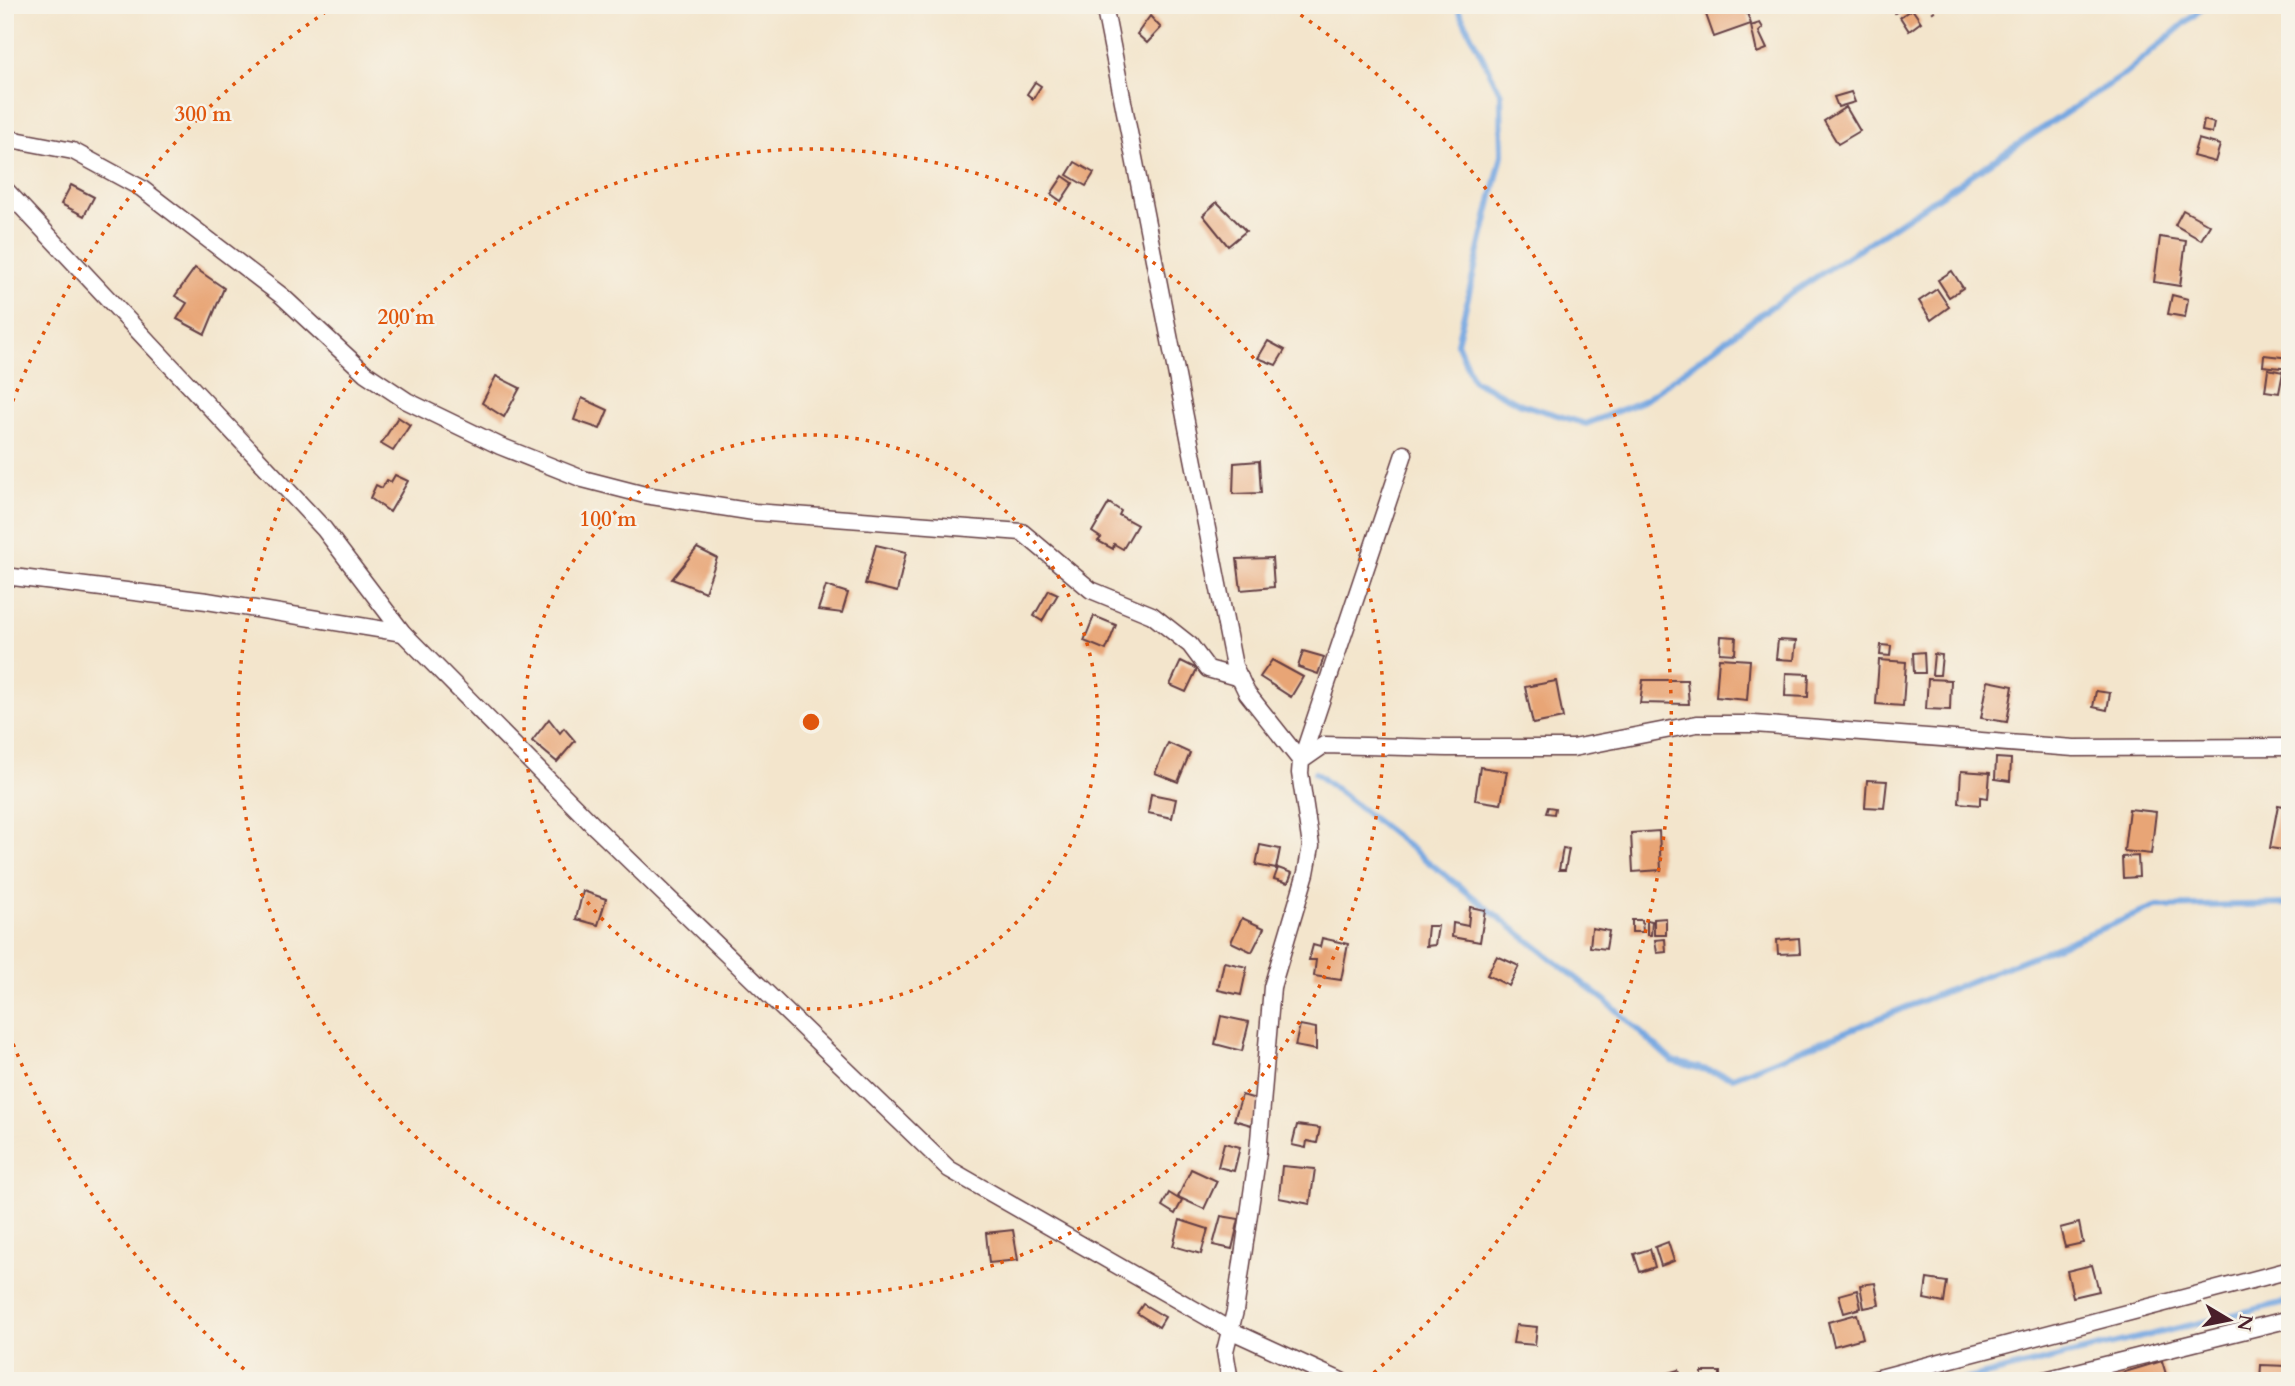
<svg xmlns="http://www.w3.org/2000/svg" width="2295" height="1386" font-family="Cardo,serif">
	<rect width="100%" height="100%" fill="#f7f3e8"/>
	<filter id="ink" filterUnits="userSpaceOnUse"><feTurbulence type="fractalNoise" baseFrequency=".0143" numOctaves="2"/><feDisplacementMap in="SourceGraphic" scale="14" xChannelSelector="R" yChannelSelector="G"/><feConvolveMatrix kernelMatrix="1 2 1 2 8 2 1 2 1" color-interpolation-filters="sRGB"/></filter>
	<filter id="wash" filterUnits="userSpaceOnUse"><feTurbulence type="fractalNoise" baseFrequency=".00686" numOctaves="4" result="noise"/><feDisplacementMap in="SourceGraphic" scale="28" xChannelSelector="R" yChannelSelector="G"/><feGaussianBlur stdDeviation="1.57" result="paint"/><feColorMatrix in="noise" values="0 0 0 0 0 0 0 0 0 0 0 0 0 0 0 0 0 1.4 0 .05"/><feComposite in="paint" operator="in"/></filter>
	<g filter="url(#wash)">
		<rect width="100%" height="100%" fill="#f3e5cc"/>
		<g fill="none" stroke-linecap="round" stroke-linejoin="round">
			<g stroke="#76a7e1" stroke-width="6">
				<path d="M1456,5l45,89 1,61 -45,188 16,37 48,24 65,20 59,-24 121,-90 359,-236 81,-69"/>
				<path d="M1315,773l292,229 65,59 61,16 422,-170 135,-3"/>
				<path d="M1960,1381l330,-80"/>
			</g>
		</g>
		<g id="blocks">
			<g fill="#e8a576">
				<path d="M1744,5l7,19 -37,13 -11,-31z"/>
				<path d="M1890,5h18l-13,8z"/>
				<path d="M1912,9l9,13 -12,9 -9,-14z"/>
				<path d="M1150,16l11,12 -14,15 -10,-9z"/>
				<path d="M1760,23l3,5 -4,4 8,17 -10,4 -6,-27z"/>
				<path d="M1035,82l6,4 -8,13 -6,-5z"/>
				<path d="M1851,92l4,10 -17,5 -4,-10z"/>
				<path d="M1846,107l14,24 -22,13 -14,-23z"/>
				<path d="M2204,120l10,3 -2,10 -10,-2z"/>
				<path d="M2198,139l22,6 -5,17 -22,-6z"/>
				<path d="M1075,162l19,11 -8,13 -19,-11z"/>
				<path d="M1063,176l10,7 -12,18 -10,-7z"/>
				<path d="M71,185l23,12 -10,19 -23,-12z"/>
				<path d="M1217,202l29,29 -18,15 -25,-31z"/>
				<path d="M2183,210l27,15 -9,15 -26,-15z"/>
				<path d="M2160,237l26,4 -6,45 -26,-4z"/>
				<path d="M195,268l29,20 -19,46 -28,-15 10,-16 -12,-7z"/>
				<path d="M1952,271l11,17 -14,9 -11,-17z"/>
				<path d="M1937,289l12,18 -18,13 -12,-19z"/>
				<path d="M2172,295l16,4 -3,18 -17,-3z"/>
				<path d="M1268,341l17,9 -9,15 -18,-7z"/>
				<path d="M2264,355l26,3v11l-27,-3z"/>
				<path d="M2268,369l15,3 -4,21 -14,-2z"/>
				<path d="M496,376l24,12 -16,29 -22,-14z"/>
				<path d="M582,398l26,12 -8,19 -26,-9z"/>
				<path d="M398,417l12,8 -17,26 -12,-7z"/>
				<path d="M1259,461l2,32 -28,1 1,-31z"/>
				<path d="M395,475l13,6 -18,31 -20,-14 6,-13 6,3 5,-8 4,2z"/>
				<path d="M1109,503l12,8 -2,4 18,10 -14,24 -9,-5 -1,5 -15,-8 3,-3 -9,-6z"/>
				<path d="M876,545l30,7 -9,40 -32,-8z"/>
				<path d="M697,548l20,10 -12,34 -33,-13z"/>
				<path d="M1272,558l2,29 -33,3 -4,-31z"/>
				<path d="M826,586l22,7 -6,20 -24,-3z"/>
				<path d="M1049,590l9,4 -16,27 -8,-5z"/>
				<path d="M1094,616l22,9 -10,25 -22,-9z"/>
				<path d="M1721,636l15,1 -1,17 -15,-1z"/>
				<path d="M1778,640l18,1 -2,19 -18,-1z"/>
				<path d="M1881,645l10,1 -1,10 -10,-1z"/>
				<path d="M1303,651l21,6 -6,17 -20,-7z"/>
				<path d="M1924,652l1,21h-11l-1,-20z"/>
				<path d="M1934,654l8,1 -2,20h-8z"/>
				<path d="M1719,658l31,2 -3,40 -31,-3z"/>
				<path d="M1272,660l31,17 -12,20 -31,-20z"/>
				<path d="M1879,660l27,2 -3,44 -27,-2z"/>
				<path d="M1181,661l16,8 -11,23 -16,-7z"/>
				<path d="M1786,673l23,1 -1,23 -23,-1z"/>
				<path d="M1928,679l23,1 -1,30 -24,-1z"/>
				<path d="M1643,680h44l2,24 -49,-1z"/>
				<path d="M1556,681l7,37 -30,6 -8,-37z"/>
				<path d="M1988,681l25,5 -6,36 -26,-4z"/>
				<path d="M2096,691l14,2 -3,17 -14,-3z"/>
				<path d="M549,719l11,14 4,-5 11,13 -18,21 -25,-21z"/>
				<path d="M1168,743l22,10 -12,29 -23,-9z"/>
				<path d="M1996,758l15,1 -1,22 -15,-2z"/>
				<path d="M1480,767l27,4 -6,33 -26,-4z"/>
				<path d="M1961,771l29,2 -2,25 -8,-1v8l-21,-2z"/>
				<path d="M1867,780l20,1 -3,27 -19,-1z"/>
				<path d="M1151,794l25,5 -4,19 -24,-5z"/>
				<path d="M2278,805l12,2 -6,43 -14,-2z"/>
				<path d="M1548,807l7,1 -1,6 -8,-1z"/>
				<path d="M2129,809l27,3 -5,42 -27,-3z"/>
				<path d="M1659,831l2,39 -28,2 -2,-39z"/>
				<path d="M1260,845l20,4 -4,20 -20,-4z"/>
				<path d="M1563,848l6,1 -4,21h-6z"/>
				<path d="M2138,856l1,21 -16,1 -1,-21z"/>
				<path d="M1278,868l14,5 -4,10 -14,-4z"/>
				<path d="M583,891l23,8 -8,26 -22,-6z"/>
				<path d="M1470,907l15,3 -5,32 -28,-5 1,-14 15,3z"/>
				<path d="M1242,918l22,10 -12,24 -21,-10z"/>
				<path d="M1666,918v17h-12v-16z"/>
				<path d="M1632,920h10l1,12h-11z"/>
				<path d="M1647,920l5,1 -1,14h-4z"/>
				<path d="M1428,926h10l-3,19 -9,1z"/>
				<path d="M1592,928l17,3 -3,18 -16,-2z"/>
				<path d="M1322,938l26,6 -7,36 -27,-4 2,-16h-7l4,-15 7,2z"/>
				<path d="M1799,938l1,15 -22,1 -1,-14z"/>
				<path d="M1665,939l1,13 -9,1 -2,-13z"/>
				<path d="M1497,956l22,10 -10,20 -22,-11z"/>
				<path d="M1224,962l23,5 -6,28 -23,-5z"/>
				<path d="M1221,1016l28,6 -7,29 -27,-7z"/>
				<path d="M1300,1025l16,3v22l-21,-4z"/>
				<path d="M1242,1095l17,5 -8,25 -17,-5z"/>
				<path d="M1297,1125l23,3 -3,15 -10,-2 -1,7 -14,-3z"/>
				<path d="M1224,1143l16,4 -6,24 -16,-4z"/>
				<path d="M1282,1166l33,3 -5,35 -31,-6z"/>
				<path d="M1191,1169l26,12 -13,28 -26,-12z"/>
				<path d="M1169,1193l13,8 -7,13 -13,-8z"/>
				<path d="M1221,1216l18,3 -7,30 -19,-4z"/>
				<path d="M1180,1220l28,9 -7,25 -28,-8z"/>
				<path d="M2079,1223l4,20 -18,4 -5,-19z"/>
				<path d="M1013,1230l5,30 -29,3 -3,-30z"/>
				<path d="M1668,1242l6,19 -13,5 -6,-19z"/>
				<path d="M1650,1249l5,18 -15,5 -6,-18z"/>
				<path d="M2092,1265l7,26 -26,6 -6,-26z"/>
				<path d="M1927,1279l20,3 -3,21 -20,-4z"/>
				<path d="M1875,1283l4,22 -15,3 -4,-23z"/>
				<path d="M1857,1290l4,18 -17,5 -5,-18z"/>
				<path d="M1143,1304l22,13 -6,10 -22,-14z"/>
				<path d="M1857,1314l6,24 -29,8 -6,-24z"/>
				<path d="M1516,1325l21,2 -2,18 -22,-2z"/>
				<path d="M2162,1361l6,20h-59l-1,-4z"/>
				<path d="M2261,1365l27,1 2,15h-30z"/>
				<path d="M1679,1370l3,11h-22l-1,-5z"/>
				<rect x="1702" y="1372" width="18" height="9"/>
			</g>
		</g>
	</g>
	<g filter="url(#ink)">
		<use href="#blocks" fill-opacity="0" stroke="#633d43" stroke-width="2"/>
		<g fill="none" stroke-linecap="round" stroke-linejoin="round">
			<g stroke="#633d43" stroke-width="19">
				<g id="minor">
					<path d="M1104,5l130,661 13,27 54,68"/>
					<path d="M5,138l68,13 68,37 141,108 83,77 42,28 93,45 83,33 62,16 109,17 268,20 69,58 61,25 38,30 18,24 32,9"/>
					<path d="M5,189l319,340 79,104 193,195 353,341 281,161 111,51"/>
					<path d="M5,576l202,25 196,32"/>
					<path d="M1301,761l103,-307"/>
					<path d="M1230,1381l-5,-30 10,-40 23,-159 14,-165 34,-114 5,-27 -11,-73 1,-12 23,-16 123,3h126l124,-24h57l320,24 216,-1"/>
					<path d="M1868,1381l422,-111"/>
					<path d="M2041,1381l249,-62"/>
				</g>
			</g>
			<path stroke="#633d43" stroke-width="3.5" stroke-dasharray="2 5" stroke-linecap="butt" d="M1929,5l6,9"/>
			<use href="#minor" stroke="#fff" stroke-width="16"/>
		</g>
	</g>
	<g fill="none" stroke="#e0560e" stroke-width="3.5" stroke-dasharray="3.5 7">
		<circle cx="811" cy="722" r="287"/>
		<circle cx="811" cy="722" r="573"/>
		<path d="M252 1376A860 860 0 0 1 5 1023M5 421A860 860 0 0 1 330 9M1292 9A860 860 0 0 1 1370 1376"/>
	</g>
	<circle cx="811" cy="722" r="10" fill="#e0560e" stroke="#f7f3e8" stroke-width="3.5"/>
	<g font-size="21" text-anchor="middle" font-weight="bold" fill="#e0560e" stroke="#f7f3e8" stroke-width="5" stroke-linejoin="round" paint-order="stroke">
		<text x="203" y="121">300 m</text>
		<text x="406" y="324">200 m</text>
		<text x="608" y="526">100 m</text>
	</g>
	<rect width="2295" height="1386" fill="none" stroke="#f7f3e8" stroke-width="28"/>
	<g transform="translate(2229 1320) rotate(100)" stroke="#f7f3e8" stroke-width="5" paint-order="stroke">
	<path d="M0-5L12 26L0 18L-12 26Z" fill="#4a1f2b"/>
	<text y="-10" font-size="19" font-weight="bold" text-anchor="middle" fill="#4a1f2b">N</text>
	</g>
</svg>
